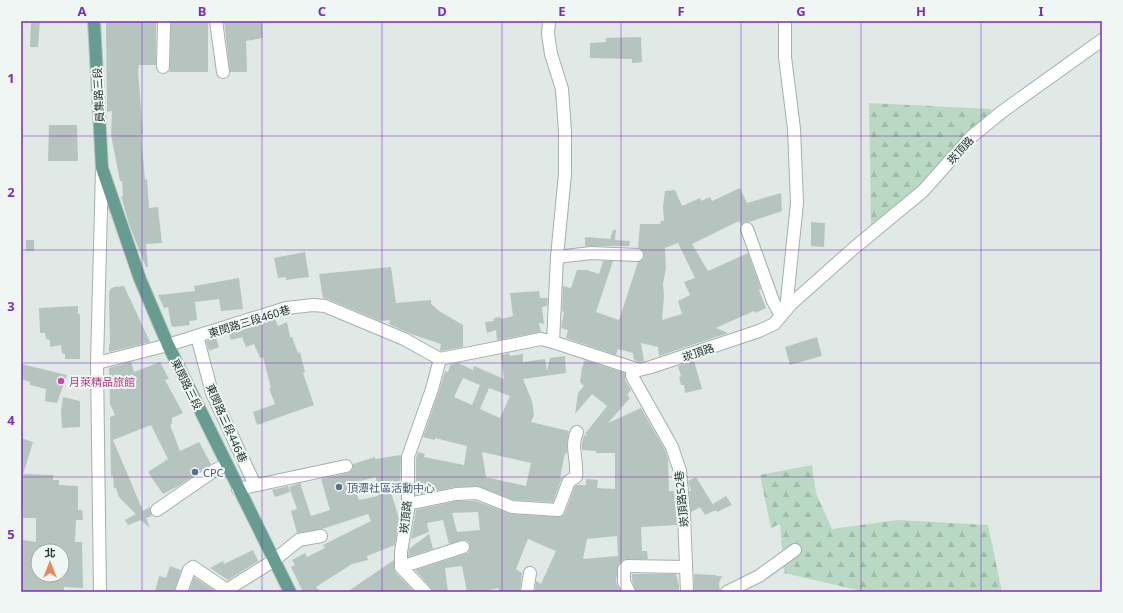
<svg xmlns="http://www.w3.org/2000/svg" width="1123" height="613" font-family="'Noto Sans','Noto Sans TC',sans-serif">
	<defs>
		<pattern id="forest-firs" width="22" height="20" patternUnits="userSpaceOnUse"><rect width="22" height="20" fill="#bad9c4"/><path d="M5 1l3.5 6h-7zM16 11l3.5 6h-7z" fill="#a0bba9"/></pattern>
	</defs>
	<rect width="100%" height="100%" fill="#e0e9e6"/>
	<g fill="url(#forest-firs)">
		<path d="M869,103l122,6v5l-17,13 -46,54 -57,46z"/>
		<path d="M812,465l4,28 16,36 65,-9 91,5 14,67h-136l-82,-19 -4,-49 -9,4 -11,-53z"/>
	</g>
	<g fill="#b5c4bf" fill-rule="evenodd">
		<path d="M31,21h9l-2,26h-8z"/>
		<path d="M106,21h50v44h-17l-1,6 5,63h-2l4,46 2,-1 2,29 9,-1 4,36 -16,1 2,23h-2l-16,-40 -9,-31h2l-1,-15h-2l-9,-46 1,-24 -5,1z"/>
		<path d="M171,21h37v51h-39l1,-5z"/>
		<path d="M224,21h38l1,17 -17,3 1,31h-17z"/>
		<path d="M641,37l1,25 -10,1v-4l-42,-1v-15l16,-1v-4z"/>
		<path d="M49,125h28l1,36h-30z"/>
		<path d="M740,188l7,15 34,-10 1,18 -33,11h-4l-4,3 -2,-4 -47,23 16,27 40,-18 13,36 -2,1 7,18 -11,5 -1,-2 -38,17 12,5 -69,23 -1,-9 -17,-4 3,18 -5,1 -5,-2 -1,-7 -15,-4 -2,6 -50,-17 2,-8 -7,-2 3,-16 -2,-1 1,-25 8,2 6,-18h10l12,4 4,-13h10l-17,51 23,8 19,-58 5,-3 1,-3 -1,-5 -5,-3 2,-24h20l1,-3h3l-1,-14 2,-16 10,-1 7,16 18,-8 1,3 9,-4 2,4zM678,243l17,35 -11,4 6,13 -12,6 4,13 -20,6 2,-24 -1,-12 3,-16 -1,-20z"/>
		<path d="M811,222l14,1 -1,24 -13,-1z"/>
		<path d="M613,230h3l-1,10 15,1 -1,5h-44v-9l25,2z"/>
		<rect x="26" y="240" width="8" height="11"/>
		<path d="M305,252l4,25 -23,3v-3l-8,1 -4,-20z"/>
		<path d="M391,267l5,36 35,-3v4l8,7 24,14v22l-22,4 -1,-1 1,-6 -30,-10 -22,-10 1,-4 -10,1 -52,-22 -5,-1 -4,-24z"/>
		<path d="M239,278l4,31 -22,2 -2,-12 -24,3 2,18 -8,1 1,4 -17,2 -2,-3 -3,-17 -4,1 -6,-13 37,-4 -1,-5z"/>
		<path d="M124,286l26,56 -41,10v-8h1l-1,-50 1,-5 4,-2z"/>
		<path d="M539,291l1,7h8l-1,8 -5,1 2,17 -5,-1 2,9 -44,8 -1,-10 -9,3 -2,-11 9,-1v-3l6,-1 1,2 12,-3 -3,-23z"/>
		<path d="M78,306v8h2v45h-15v-5l-3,-1 -1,-8 -11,2v-7l-4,-1 -1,-6h-5l-1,-25z"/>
		<path d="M275,319l3,7 9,-4 3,15h2l6,16 2,-1 5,20 -2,1 11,32 -57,20 -4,-13 22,-8 -6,-16h2l-8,-31 -3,1 -6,-14 -8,3 -4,-10 -11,3 -2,-6z"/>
		<path d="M817,337l5,19 -32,9 -5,-18z"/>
		<path d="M216,338l3,9 -10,4 -3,-10z"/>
		<path d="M509,353l1,3 13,-2v8l22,-3 2,12 3,-13 15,-2 1,17 -43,6 9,22 2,14 -3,7 38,9 -2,11v12l-2,-1 -5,25h2l-9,24 -39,-2 -37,-14 -22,1 -39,8v-37l2,-6 7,2 -1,3 40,8 3,-19 -32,-8v2l-12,-3 16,-46 6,-20 3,1 2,-7 8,-2 15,7 1,-4 30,13 -3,-24zM463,378l17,7 -8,20 -18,-8zM489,388l21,8 -10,22 -20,-9zM482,452l49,11 -5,23 -40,-9z"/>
		<path d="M585,360l40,13v7l6,10 -4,5 3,3 -22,25 33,-15 24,42 3,9 1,32h5l3,34 -36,2 1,24h5l1,8h-21l-4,1 -5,5 -2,17 5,10h-86l1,-11 5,3 15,-33 -28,-12 -12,30 6,4 -2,19h-21l-1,-4 -16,4h-15l-5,-26 -17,2 3,24h-16l-2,-5 -15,-17 50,-16 4,-2 1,-7 -2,-4 -4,-1 -15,4 -6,-24 -16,3 2,9 -18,7 5,-29 41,-9h19l35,13 47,3 4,-1 3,-3 10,-27 2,-1h9v-6l12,1 -1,8 18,1v-36h-19v-2l-14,-1v-7l2,-8 4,1 -3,-2 22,-28 -15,-12 -17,20 3,-21 6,-7 -4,-4 2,-14zM478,512l2,18 -23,2 -5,-19zM617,536l1,20 -35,3 4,-20z"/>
		<path d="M694,361l8,28 -17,4 -1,-8h-3l-2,-8 2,-1 -3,-10z"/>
		<path d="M131,362l3,10 26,-10 9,17 -4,1 18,33 -11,5v6l-2,1 10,26 19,-9 12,22 -31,21 -17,9 -15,-22 20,-13 -17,-34 -38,15 30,71 7,-4v4l2,5 -6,2 4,10 -9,-8 -13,5 -3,-5 11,-6 -17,-17 -3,-9h-2l-1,-12h-2l-1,-59 5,-2 -5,-11 -1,-36z"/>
		<path d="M21,364l46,11 -10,28 -12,-2 1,-12 -16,-4v-3l-9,-3z"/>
		<path d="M63,397l17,4v26l-18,1 -1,-16z"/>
		<path d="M21,438l12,4 -10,32 30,1v5h6v5l19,1v24h4l1,10h-7l-1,22h7l1,46 -19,-1v5h-42v-48h1v-4l13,2v-24h-13v-11h-2zM38,551h24v24h-24z"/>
		<path d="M401,455l-1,37h-9l8,27 -4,26 -28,11 1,4 -16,4 -36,23 4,5h-17l-12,-25 4,-2 -3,-5 13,-7 2,4 18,-9 -2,-3 48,-24 -3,-7 -46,15 -25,4 -6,-22 6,-2 -8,-22 11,-4 11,33 19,-6 -9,-31 27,-6 5,-4v-5l22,-7v2zM376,477l2,19 -19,4 -6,-17z"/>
		<path d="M696,477l19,31 -2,-4 13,-8 6,9 -15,7 -1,-2 -11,5 -5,-8 -9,5 -2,-21h2l-3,-10z"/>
		<path d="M288,486l2,6 -15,5 -3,-7z"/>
		<path d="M429,534l4,15 -25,8 1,-8z"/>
		<path d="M253,550l5,11 -30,19 -18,-12 13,-7 1,3z"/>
		<path d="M394,560v7l1,5 20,20h-68z"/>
		<path d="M170,566l11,4 -7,22h-19l4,-16 7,2z"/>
		<path d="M632,574h44l3,11v7h-43l-4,-12z"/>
		<path d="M694,574l22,1v1h6l-3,7 1,9h-26z"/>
		<path d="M194,577l23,15h-28z"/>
	</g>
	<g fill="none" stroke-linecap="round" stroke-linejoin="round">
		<g stroke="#a3b0ad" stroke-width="14">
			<g id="minor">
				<path d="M216,21l7,51"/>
				<path d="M549,21l-1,13 3,20 11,35 3,43v42l-8,83 -4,85"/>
				<path d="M785,21v36l9,72 3,74 -11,107"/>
				<path d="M163,67l1,-46"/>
				<path d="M747,229l26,72 8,15"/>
				<path d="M557,257l34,-4 46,2"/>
				<path d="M197,336l15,57 43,92"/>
				<path d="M97,363l71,-18 118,-37 27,-3 12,1 79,33 36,20"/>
				<path d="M633,368l-1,8 40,71 8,24 4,43 3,78"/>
				<path d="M238,489l108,-23"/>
				<path d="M408,504l48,-10 21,-1 35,14 46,3 11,-29 7,-4c2,-16 -6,-31 1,-45"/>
				<path d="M157,510l58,-40 11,-5"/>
				<path d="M627,566l59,1"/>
				<path d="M401,567l62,-20"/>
				<path d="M624,569v13l5,10"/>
				<path d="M100,592l-3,-229 5,-194"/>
				<path d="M181,592l8,-22 4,-3 34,23"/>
				<path d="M226,592l7,-6 40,-25 26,-21 22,-4"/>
				<path d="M425,592l-24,-25v-15l7,-42v-53l24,-68 8,-30 101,-20 12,3 86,28 12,-3 108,-36 15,-7 17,-20 63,-56 69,-57 48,-54 32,-26 99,-71"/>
				<path d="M527,592l3,-19"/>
				<path d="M727,592l32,-16 36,-26"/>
			</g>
		</g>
		<g stroke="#bdc3c2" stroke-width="14">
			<path id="major" d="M94,21l8,147 38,111 28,66 122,247"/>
		</g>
		<use href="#minor" stroke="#fff" stroke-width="12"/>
		<use href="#major" stroke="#679c91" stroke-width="12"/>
	</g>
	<path fill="none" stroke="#7b2cbf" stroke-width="1" stroke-opacity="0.55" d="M142,21v571M262,21v571M382,21v571M502,21v571M621,21v571M741,21v571M861,21v571M981,21v571M21,136h1081M21,250h1081M21,363h1081M21,477h1081"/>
	<circle fill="#d1479c" stroke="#f0f6f3" stroke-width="1.5" cx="61" cy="381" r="4"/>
	<g fill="#5c6f8a" stroke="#f0f6f3" stroke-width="1.5">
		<circle cx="195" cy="472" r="4"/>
		<circle cx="339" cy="487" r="4"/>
	</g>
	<g text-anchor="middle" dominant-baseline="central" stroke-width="4" stroke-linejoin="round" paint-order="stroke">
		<g font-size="11" fill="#223833" stroke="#f0f6f3">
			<text transform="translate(98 95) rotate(-93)">員集路三段</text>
			<text transform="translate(960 150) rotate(-48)">崁頂路</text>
			<text transform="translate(249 321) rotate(-17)">東閔路三段460巷</text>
			<text transform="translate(698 352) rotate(-18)">崁頂路</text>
			<text transform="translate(187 384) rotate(64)">東閔路三段</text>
			<text transform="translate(227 423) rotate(66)">東閔路三段446巷</text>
			<text transform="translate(681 499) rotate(-96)">崁頂路52巷</text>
			<text transform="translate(405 517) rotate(-84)">崁頂路</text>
		</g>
		<g font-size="11" fill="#b23c85" stroke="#f0f6f3" text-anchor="start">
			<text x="69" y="381">月萊精品旅館</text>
		</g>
		<g font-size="11" fill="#4e5e75" stroke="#f0f6f3" text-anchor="start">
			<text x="203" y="472">CPC</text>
			<text x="347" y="487">頂潭社區活動中心</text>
		</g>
	</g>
	<rect width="1123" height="613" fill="none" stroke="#f0f6f3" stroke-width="44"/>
	<g transform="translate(50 563)"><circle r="19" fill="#f0f6f3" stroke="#9eaaa6"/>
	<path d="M0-3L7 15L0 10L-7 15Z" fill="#e78960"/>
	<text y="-6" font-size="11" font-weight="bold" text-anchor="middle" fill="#223833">北</text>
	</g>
	<rect x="22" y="22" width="1079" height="569" fill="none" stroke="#7b2cbf" stroke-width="1.5"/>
	<g font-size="13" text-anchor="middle" font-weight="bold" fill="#7b2cbf">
		<text x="82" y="16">A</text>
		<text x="202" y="16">B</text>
		<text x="322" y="16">C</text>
		<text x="442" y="16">D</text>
		<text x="562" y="16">E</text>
		<text x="681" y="16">F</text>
		<text x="801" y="16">G</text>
		<text x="921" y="16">H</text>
		<text x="1041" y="16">I</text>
		<text x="11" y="83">1</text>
		<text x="11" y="197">2</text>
		<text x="11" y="311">3</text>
		<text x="11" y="425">4</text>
		<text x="11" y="539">5</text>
	</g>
</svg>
